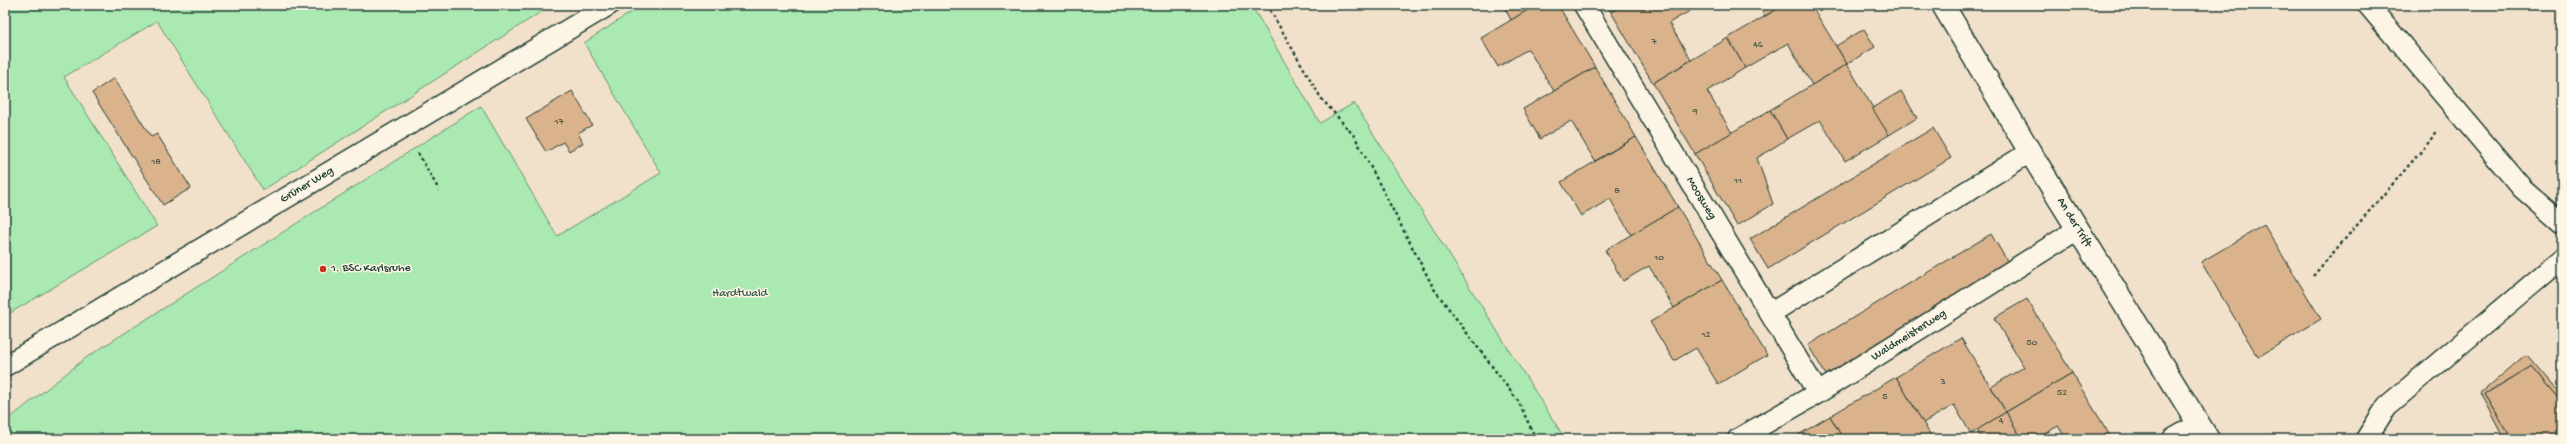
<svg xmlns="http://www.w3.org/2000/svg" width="2567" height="444" font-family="'Gochi Hand',sans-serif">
	<rect width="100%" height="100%" fill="#f2e1ca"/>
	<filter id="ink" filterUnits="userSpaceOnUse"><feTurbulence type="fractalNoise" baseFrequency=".025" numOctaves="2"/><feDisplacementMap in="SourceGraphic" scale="8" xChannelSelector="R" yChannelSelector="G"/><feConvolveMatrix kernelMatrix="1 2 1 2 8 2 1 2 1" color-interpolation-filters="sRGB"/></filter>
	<g filter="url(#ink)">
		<g fill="#aae9b1" stroke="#649372">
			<path d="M5,5h547l-289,185 -106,-169 -93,56 93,149 -152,90z"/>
			<path d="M642,5l610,1 68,117 34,-20 211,336h-1560v-17l82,-65 394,-251 76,130 104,-63 -77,-130z"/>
		</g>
		<g fill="#dab28b" stroke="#1f3d34">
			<path d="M1503,5h33l-25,15z"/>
			<path d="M1536,5h22l37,62 -41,24 -26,-42 -30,18 -17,-29z"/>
			<path d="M1606,5h17l-12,7z"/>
			<path d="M1623,5h77l-31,18 22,37 -38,23 -42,-71z"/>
			<path d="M1758,5h26l-19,11z"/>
			<path d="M1784,5h27l36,59 -35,21 -24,-42 -43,25 -17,-30z"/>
			<path d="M1864,29l11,18 -28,17 -11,-18z"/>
			<path d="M1728,38l17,30 -38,23 25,42 -37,21 -42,-71z"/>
			<path d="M1847,64l42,71 -44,26 -25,-41 -33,19 -17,-29z"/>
			<path d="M1595,67l41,70 -41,24 -24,-40 -31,18 -17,-30z"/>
			<path d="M114,78l37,59 6,-3 34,54 -28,17 -71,-112z"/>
			<path d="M572,91l20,34 -14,8 5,10 -14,8 -6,-9 -17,10 -20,-33z"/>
			<path d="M1901,91l16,27 -28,17 -17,-27z"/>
			<path d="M1770,110l17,29 -30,19 16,46 -36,22 -42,-72z"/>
			<path d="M1933,128l18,30 -183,111 -18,-30z"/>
			<path d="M1636,137l42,70 -47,28 -21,-36 -29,17 -20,-34z"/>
			<path d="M1678,207l44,73 -48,28 -25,-42 -26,15 -18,-31z"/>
			<path d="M2264,225l57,94 -63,38 -57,-95z"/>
			<path d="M1991,234l18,30 -183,111 -18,-30z"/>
			<path d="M1722,280l45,75 -49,29 -22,-36 -22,13 -24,-39z"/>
			<path d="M2027,299l45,74 -66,39 -15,-25 33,-20 -30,-49z"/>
			<path d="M1961,338l45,74 -35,22 -17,-29 -31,18 -27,-46z"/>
			<path d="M2528,355l34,40v7l-30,-36 -47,28 27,45h-7l-24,-46 43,-37z"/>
			<path d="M2532,366l30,36v37h-50l-27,-45z"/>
			<path d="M2072,373l40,66h-46l-8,-13 -22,13h-14l-16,-27z"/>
			<path d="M1896,377l37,62h-42l-2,-4 -7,4h-39l-13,-23z"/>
			<path d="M2006,412l16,27h-40l-5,-9z"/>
			<path d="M1830,416l13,23h-47l-1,-2z"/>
		</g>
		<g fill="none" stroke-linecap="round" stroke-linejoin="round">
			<g stroke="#1f3d34" stroke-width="23">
				<g id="lane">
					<path id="s1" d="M1584,5l234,388"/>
					<path d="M2368,5l154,183 40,35"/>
					<path d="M1771,313l259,-161"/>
					<path id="s2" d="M5,366l604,-361"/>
					<path id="s3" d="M1738,439l80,-46 260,-164"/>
					<path d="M2173,439l26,-15"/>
					<path d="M2366,439l21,-33 175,-147"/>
				</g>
			</g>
			<g stroke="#1f3d34" stroke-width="25">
				<g id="street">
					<path id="s4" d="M1943,5l87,147 178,287"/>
				</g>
			</g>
			<g stroke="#1f3d34" stroke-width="2.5" stroke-dasharray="3 3" stroke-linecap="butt">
				<path d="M1267,5l54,93 34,39 79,152 84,112 18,38"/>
				<path d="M418,153l21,37"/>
				<path d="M2313,276l117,-135 6,-10"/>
			</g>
			<use href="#lane" stroke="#fcf5e5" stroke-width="20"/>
			<use href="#street" stroke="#fcf5e5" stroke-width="22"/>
		</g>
	</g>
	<circle fill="#c8321e" stroke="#fcf5e5" stroke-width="1.5" cx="323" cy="269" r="4"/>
	<g text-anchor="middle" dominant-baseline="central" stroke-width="3" stroke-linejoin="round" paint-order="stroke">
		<g font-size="10" fill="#4e5a4a">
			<text x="1654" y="42">7</text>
			<text x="1758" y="45">46</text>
			<text x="1695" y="112">9</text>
			<text x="559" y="122">17</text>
			<text x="156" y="162">18</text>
			<text x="1738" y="181">11</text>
			<text x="1617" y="191">8</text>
			<text x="1659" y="258">10</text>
			<text x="1706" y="335">12</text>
			<text x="2032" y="343">50</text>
			<text x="1943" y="382">3</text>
			<text x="2062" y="393">52</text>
			<text x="1885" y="397">5</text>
			<text x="2001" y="421">4</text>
		</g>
		<g font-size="12" fill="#1f3d34" stroke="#fcf5e5">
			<text stroke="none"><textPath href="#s2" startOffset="352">Grüner Weg</textPath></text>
			<text stroke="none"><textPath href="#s1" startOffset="226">Moosweg</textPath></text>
			<text stroke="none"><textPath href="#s4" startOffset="254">An der Trift</textPath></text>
			<text stroke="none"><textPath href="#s3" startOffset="200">Waldmeisterweg</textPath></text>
		</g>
		<g font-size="12" fill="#1f3d34" stroke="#fcf5e5" text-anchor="start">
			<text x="331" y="269">1. BSC Karlsruhe</text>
		</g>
		<g font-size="12" fill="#3b5f4d" stroke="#fcf5e5">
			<text x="740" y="294">Hardtwald</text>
		</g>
	</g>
	<rect width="2567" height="444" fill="none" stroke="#fcf5e5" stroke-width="20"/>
	<rect x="10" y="10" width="2547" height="424" fill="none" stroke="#1f3d34" stroke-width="1.5" filter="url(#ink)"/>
</svg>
